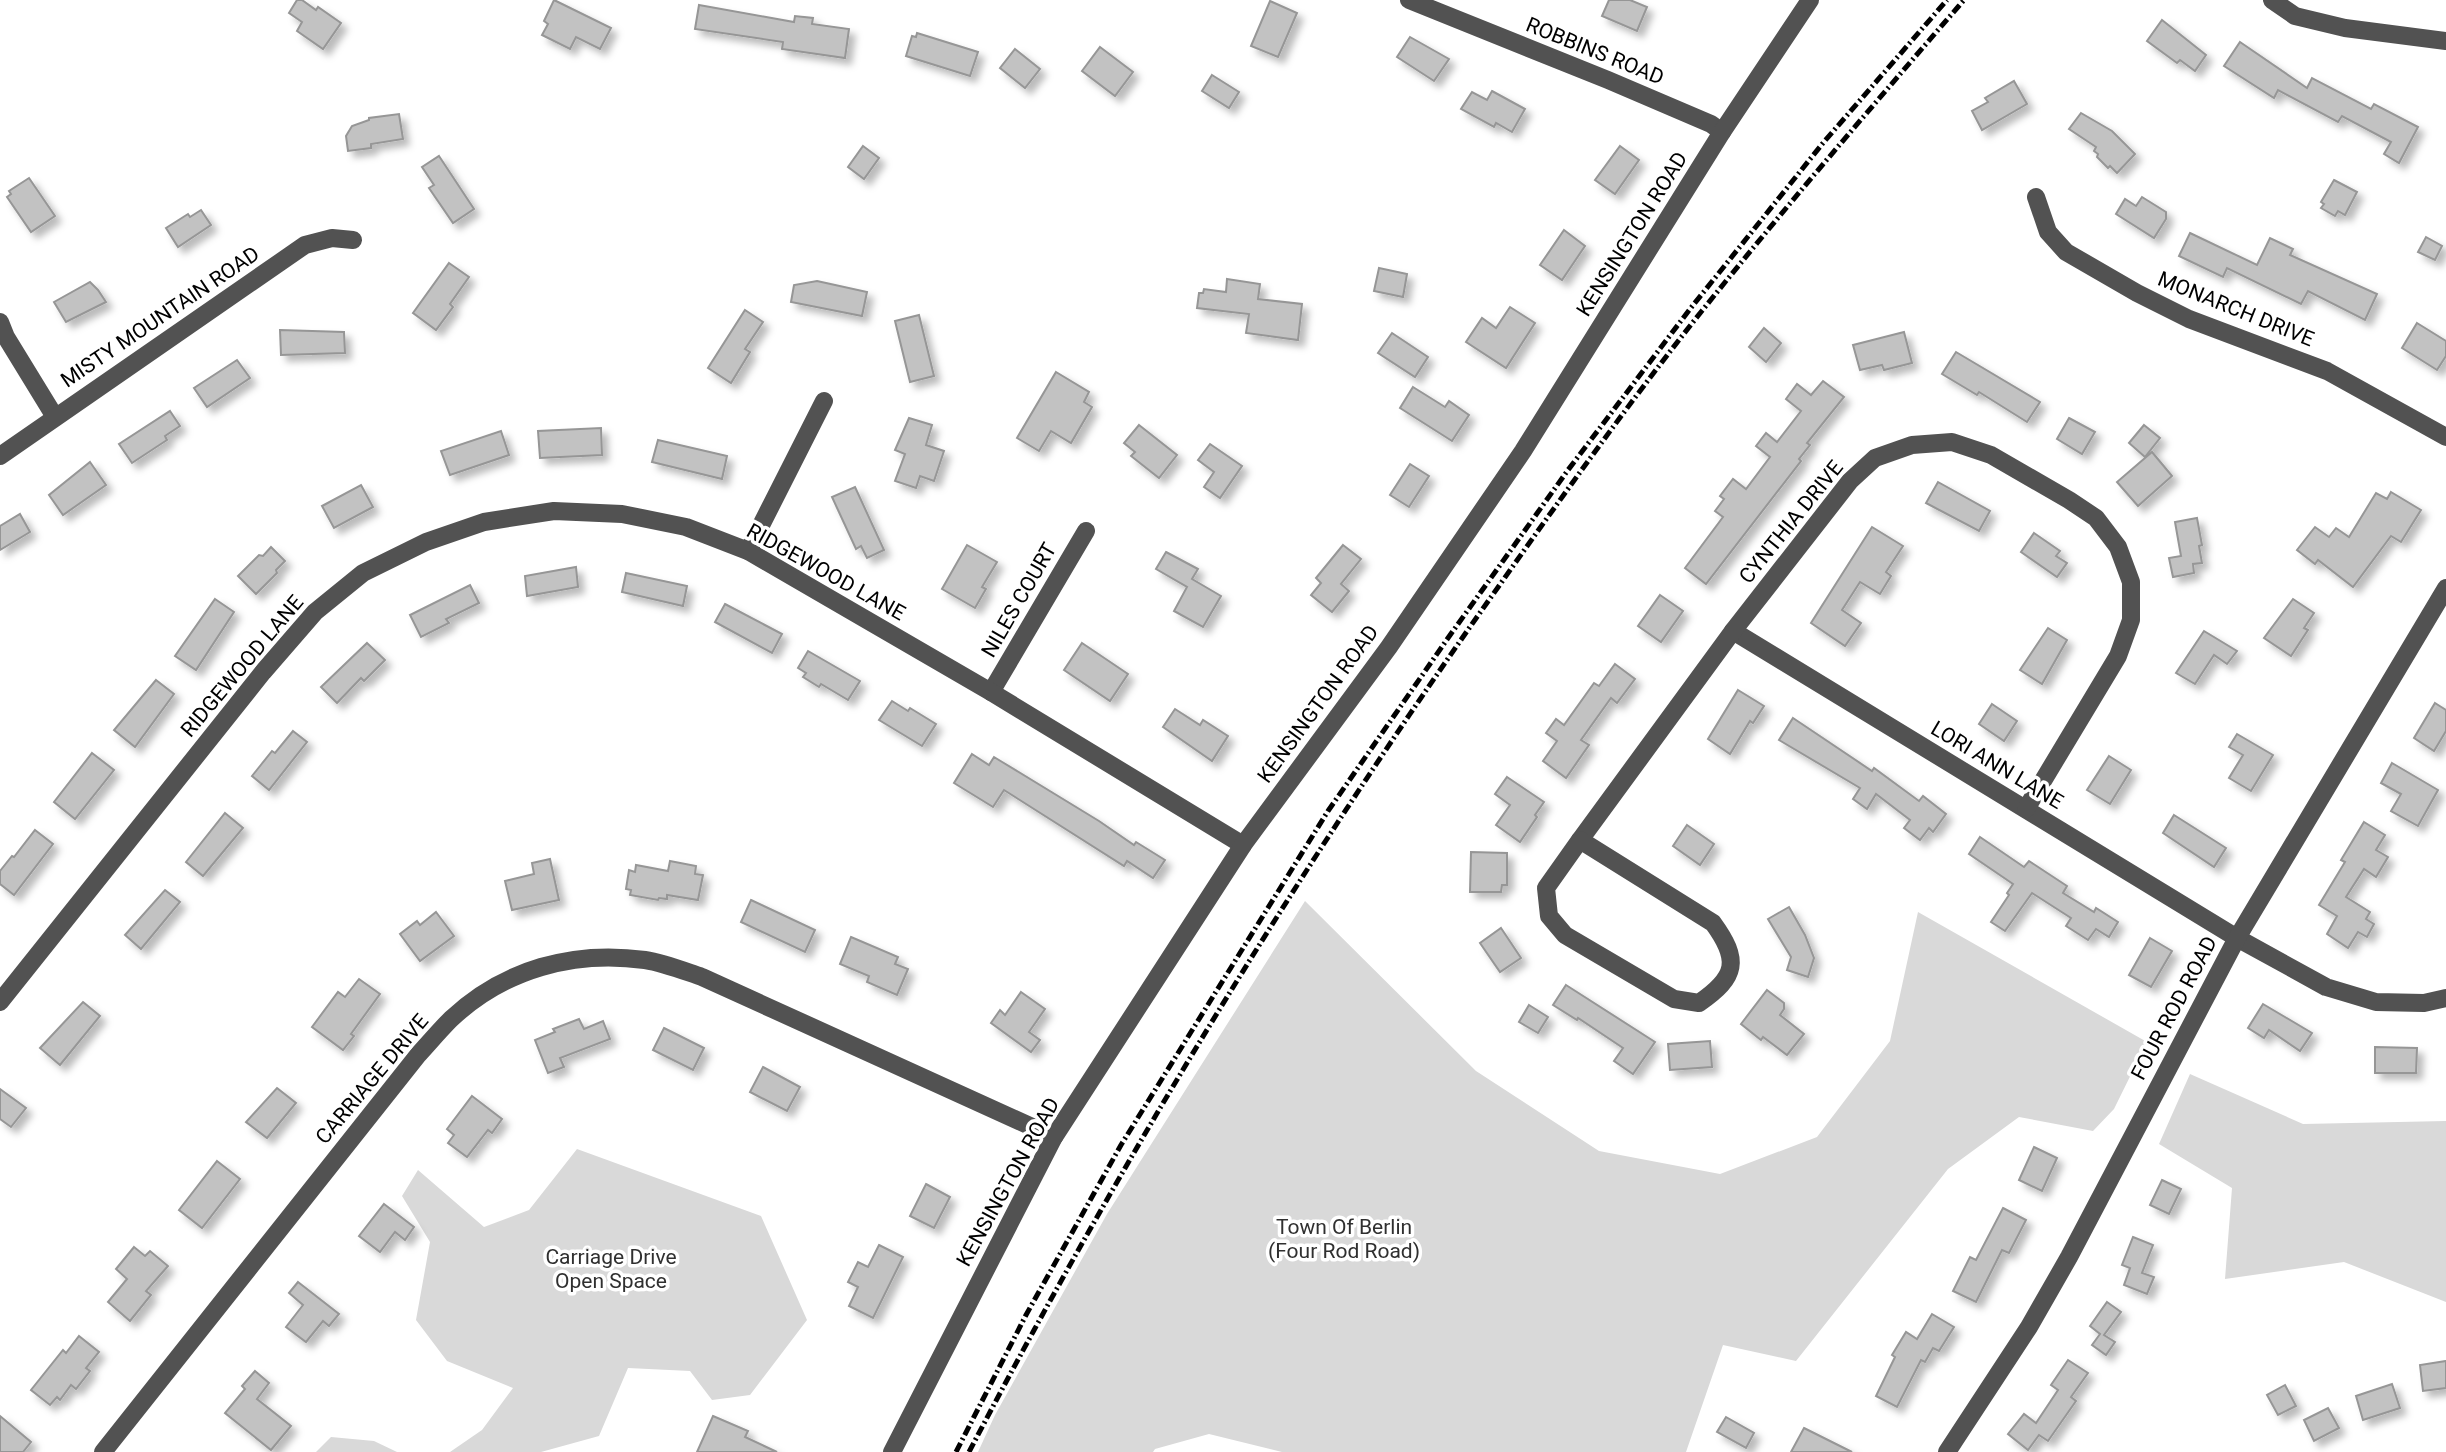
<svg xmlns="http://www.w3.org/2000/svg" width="2446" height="1452" font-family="Roboto,sans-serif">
	<defs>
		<filter id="shadow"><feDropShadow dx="6" dy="6" stdDeviation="3.5" flood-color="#0004"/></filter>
	</defs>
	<rect width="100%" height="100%" fill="#fff"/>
	<g fill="#d9d9d9">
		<path d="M1305,901l171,170 123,80 121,23 97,-37 73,-96 28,-129 229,130 -33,67 -21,22 -74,-14 -71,52 -152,192 -73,-16 -37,107h-404l-73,-18 -54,15 -2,3h-175l17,-37 112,-201z"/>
		<path d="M2190,1074l113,50 143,-3v181l-102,-40 -119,17 7,-91 -73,-44z"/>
		<path d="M577,1149l184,67 46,104 -57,75 -38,5 -22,-29 -62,-3 -29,68 -58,16h-91l32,-22 31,-42 -66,-27 -31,-41 14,-78 -28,-46 16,-26 66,57 45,-17z"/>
		<path d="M331,1437l43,4 23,11h-81z"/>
	</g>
	<g fill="#c2c2c2" stroke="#969696" stroke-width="2" filter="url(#shadow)">
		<path d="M297,0h5l14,10 2,-3 23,16 -18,26 -26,-18 5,-9 -13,-9z"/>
		<path d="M554,0l57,28 -11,21 -24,-12 -6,12 -28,-14 6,-11 -4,-3z"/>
		<path d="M1609,0h21l17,7 -10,24 -35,-15z"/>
		<path d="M1270,1l27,12 -19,44 -27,-11z"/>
		<path d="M699,5l95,17 1,-6 18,2 -1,6 37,5 -4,29 -63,-9 1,-7 -88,-13z"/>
		<path d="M2162,20l44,35 -11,16 -15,-11 -3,3 -30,-22z"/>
		<path d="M917,33l61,19 -8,24 -64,-20 6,-20 4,1z"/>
		<path d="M1410,37l39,22 -15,22 -37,-24z"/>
		<path d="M2240,42l67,46 5,-10 59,31 3,-5 44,23 -19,36 -15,-9 7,-12 -49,-26 -4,6 -60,-32 -4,8 -50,-32z"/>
		<path d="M1100,47l33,25 -18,24 -33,-25z"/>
		<path d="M1015,49l25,20 -15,19 -25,-20z"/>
		<path d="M1212,75l27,17 -10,16 -27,-17z"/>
		<path d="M2014,81l13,23 -45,26 -10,-19 16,-9 -3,-4z"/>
		<path d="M1492,91l33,18 -13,23 -16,-9 -2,4 -33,-18 11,-17 15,8z"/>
		<path d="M2081,113l31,18 23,23 -18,19 -7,-7 -2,2 -11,-11 1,-3 -4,-3 2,-4 -27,-18z"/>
		<path d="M399,114l4,25 -32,5v4l-23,3 -2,-15 6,-10 17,-6v-2z"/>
		<path d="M863,146l16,12 -15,21 -16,-12z"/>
		<path d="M1620,146l19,14 -24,34 -20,-14z"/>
		<path d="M439,156l35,53 -21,14 -24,-35 5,-3 -12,-18z"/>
		<path d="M29,178l26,38 -24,16 -24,-35 4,-3 -2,-3z"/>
		<path d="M2334,180l23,12 -12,23 -7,-4 -3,5 -14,-8 3,-4 -3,-2z"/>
		<path d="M2142,197l24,15v7l-12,19 -38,-24 9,-15 11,7z"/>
		<path d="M201,210l10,15 -33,22 -12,-19 22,-14 2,3z"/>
		<path d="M1564,230l21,16 -23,34 -22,-15z"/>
		<path d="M2190,233l67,32 13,-27 23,11 -3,6 87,39 -12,26 -57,-29 -7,13 -74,-36 -4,9 -44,-21z"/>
		<path d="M2426,237l16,9 -7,14 -17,-8z"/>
		<path d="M449,263l20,14 -19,27 3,3 -17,23 -23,-17z"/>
		<path d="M1379,268l28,6 -4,23 -29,-6z"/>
		<path d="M1227,279l33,5 -2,15 44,5 -4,36 -52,-7 3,-19 -52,-6 2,-15h4l1,-4 22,3z"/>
		<path d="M817,281l50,11 -5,24 -71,-14 3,-17z"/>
		<path d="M90,282l8,8 8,12 -40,20 -12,-20z"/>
		<path d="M1510,307l25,16 -29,45 -40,-26 16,-24 14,10z"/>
		<path d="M745,310l18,12 -18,27 5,3 -19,31 -23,-15z"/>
		<path d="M919,315l15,61 -24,6 -15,-61z"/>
		<path d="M2417,323l29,18v15l-9,14 -35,-22z"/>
		<path d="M1764,328l17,15 -15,19 -17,-15z"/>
		<path d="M280,330l64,2 1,21 -64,2z"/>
		<path d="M1904,332l8,31 -28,7 -2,-5 -22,5 -7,-25z"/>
		<path d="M1392,333l36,24 -13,20 -37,-24z"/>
		<path d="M1956,352l84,50 -13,20 -48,-30 -2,3 -35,-21z"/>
		<path d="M237,360l13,18 -43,29 -13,-19z"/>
		<path d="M1056,372l33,20 -5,10 8,5 -21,36 -20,-12 -12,20 -22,-13z"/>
		<path d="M1823,381l21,16 -37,46 3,2 -11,14 2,2 -95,123 -21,-16 38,-51 -8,-6 9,-12 -4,-3 13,-17 13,10 24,-32 -14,-11 10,-13 11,9 24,-31 -15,-12 11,-15 14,11z"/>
		<path d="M1413,387l32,20 4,-6 20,14 -17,26 -52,-33z"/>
		<path d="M170,411l10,15 -15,10 2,4 -35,23 -13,-19z"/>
		<path d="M909,418l23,7 -6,20 18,6 -10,30 -14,-5 -4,12 -21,-7 10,-27 -10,-4z"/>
		<path d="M2069,418l26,14 -13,22 -25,-15z"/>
		<path d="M1139,425l38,30 -18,23 -28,-22 4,-4 -11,-9z"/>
		<path d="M2144,425l16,13 -15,19 -16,-14z"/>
		<path d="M601,428l1,27 -62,3 -2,-27z"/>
		<path d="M501,431l8,24 -59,20 -9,-24z"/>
		<path d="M658,440l69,16 -5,23 -70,-17z"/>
		<path d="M1210,444l32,22 -22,32 -16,-11 10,-15 -16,-12z"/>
		<path d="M2152,452l20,24 -34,30 -21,-24z"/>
		<path d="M90,462l16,23 -43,30 -14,-20z"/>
		<path d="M1410,464l19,12 -20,31 -19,-12z"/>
		<path d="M1938,482l52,29 -11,20 -53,-28z"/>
		<path d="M361,485l12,22 -39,21 -12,-22z"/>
		<path d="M855,487l29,63 -17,8 -6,-12 -5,3 -24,-52z"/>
		<path d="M2391,492l30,18 -20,32 -10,-6 -38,51 -35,-27 -3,4 -18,-14 18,-23 14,10 7,-9 13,9 27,-44 11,6z"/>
		<path d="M20,514l10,18 -30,18v-24z"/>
		<path d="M2197,518l5,27 -3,1 3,17 -9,1 1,9 -21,4 -4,-19 12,-2 -6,-34z"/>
		<path d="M1872,527l31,19 -17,26 5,4 -11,18 -20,-12 -18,28 19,13 -16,23 -34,-23z"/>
		<path d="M2034,533l26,18 -4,5 11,7 -10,14 -36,-25z"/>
		<path d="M967,545l30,17 -15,25 4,2 -11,19 -33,-19z"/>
		<path d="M1343,545l18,14 -20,25 8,7 -17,21 -21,-17 10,-12 -5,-5z"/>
		<path d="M271,547l14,14 -9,9 1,3 -21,21 -18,-18 21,-21 4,1z"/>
		<path d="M1166,552l32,17 -6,10 29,17 -18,31 -29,-16 13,-24 -31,-18z"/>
		<path d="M576,567l2,20 -51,9 -2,-20z"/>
		<path d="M626,573l61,13 -4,20 -61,-14z"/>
		<path d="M470,585l9,18 -33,16 3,4 -28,14 -11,-22z"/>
		<path d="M1660,595l23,16 -22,31 -23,-16z"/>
		<path d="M215,599l19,13 -38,58 -21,-14z"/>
		<path d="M2293,599l21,14 -10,15 4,2 -17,26 -27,-18z"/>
		<path d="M725,604l57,30 -10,19 -57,-31z"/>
		<path d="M2048,628l19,12 -25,44 -22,-14z"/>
		<path d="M2204,631l33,20 -10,13 -13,-9 -19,29 -19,-11z"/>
		<path d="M367,643l18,17 -21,21 -3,-3 -24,25 -16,-16z"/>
		<path d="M1082,643l46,31 -18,27 -46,-31z"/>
		<path d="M808,651l52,30 -12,19 -27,-16 -2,3 -16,-10 3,-4 -8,-5z"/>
		<path d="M1615,664l20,15 -18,24 -6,-5 -30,42 8,5 -23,33 -23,-17 14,-20 -11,-8 10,-14 8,6 30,-42 5,3z"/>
		<path d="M156,680l18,14 -39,53 -21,-17z"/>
		<path d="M1738,690l26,16 -11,17 -3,-2 -20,33 -22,-15z"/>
		<path d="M892,701l16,10 2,-3 26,16 -14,22 -43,-26z"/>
		<path d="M2435,703l11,7v21l-12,20 -20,-13z"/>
		<path d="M1992,704l25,17 -13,20 -25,-17z"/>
		<path d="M1175,709l25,16 3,-5 25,16 -16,25 -49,-34z"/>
		<path d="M1793,718l79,53 2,-3 45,33 4,-5 23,18 -13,18 -4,-4 -9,12 -16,-12 6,-8 -34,-26 -9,15 -14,-10 7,-11 -81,-48z"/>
		<path d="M293,731l14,11 -38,48 -17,-14 20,-25 3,2z"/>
		<path d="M2237,734l36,21 -22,36 -22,-13 14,-23 -14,-8z"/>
		<path d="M92,753l22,17 -39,49 -21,-17z"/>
		<path d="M972,754l17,11 5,-8 105,64 35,24 2,-3 29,18 -12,18 -26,-17 -3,5 -120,-76 -11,17 -39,-24z"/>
		<path d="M2109,756l22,14 -21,34 -23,-14z"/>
		<path d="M2392,763l46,27 -20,36 -27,-15 10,-17 -20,-11z"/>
		<path d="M1507,777l37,25 -9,13 2,2 -17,25 -24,-17 14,-20 -15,-11z"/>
		<path d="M225,813l18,15 -40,48 -17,-14z"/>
		<path d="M2174,815l52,33 -12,19 -51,-34z"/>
		<path d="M2364,822l21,13 -9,15 12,7 -12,20 -12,-8 -18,28 24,15 -4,7 8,5 -7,13 -9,-5 -10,16 -21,-14 10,-18 -18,-11 26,-43 -4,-2z"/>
		<path d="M1687,825l27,19 -14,21 -27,-19z"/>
		<path d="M35,830l18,14 -39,51 -14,-11v-13l12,-15 2,1z"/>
		<path d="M1980,837l44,30 5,-6 38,25 -4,7 31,19 2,-4 22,14 -9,15 -13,-8 -8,11 -22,-14 5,-8 -39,-25 -27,38 -14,-9 18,-27 -2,-2 6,-9 -44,-30z"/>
		<path d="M1471,852l36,1v32h-5l-1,7h-31z"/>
		<path d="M550,859l9,41 -47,10 -7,-29 29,-7 -2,-11z"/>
		<path d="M670,861l26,5 -1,8 8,1 -5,25 -31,-5v4l-8,-1 -1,2 -28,-5 1,-5 -5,-1 3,-19 6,2 1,-7 32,6z"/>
		<path d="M165,890l15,12 -39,47 -16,-14z"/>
		<path d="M751,900l64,30 -10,22 -64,-30z"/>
		<path d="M1789,907l16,28 9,23 -6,19 -21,-7 4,-13 -23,-38z"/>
		<path d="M436,912l18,24 -34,25 -20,-27 17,-13 3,4z"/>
		<path d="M1501,928l20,30 -21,14 -20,-29z"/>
		<path d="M851,937l47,20 -3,7 13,5 -11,26 -30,-13 2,-6 -29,-12z"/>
		<path d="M2150,938l22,13 -21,36 -22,-12z"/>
		<path d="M359,979l21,15 -29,40 3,2 -11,14 -31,-23 26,-35 7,5z"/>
		<path d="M1566,985l89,57 -22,32 -19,-13 9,-13 -45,-30 -1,2 -24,-15z"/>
		<path d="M1767,990l17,13v6l-4,6 24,19 -17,21 -24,-18 -2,3 -20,-16z"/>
		<path d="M1021,992l24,17 -16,23 11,8 -9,12 -40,-29 9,-13 5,5z"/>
		<path d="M83,1002l17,14 -40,49 -20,-17z"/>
		<path d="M2263,1004l49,29 -12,18 -31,-21 -5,8 -16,-10z"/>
		<path d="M1529,1005l19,12 -10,16 -19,-11z"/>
		<path d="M579,1019l5,10 19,-8 7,18 -50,19 4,9 -16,6 -13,-33 20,-8 -2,-3z"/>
		<path d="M664,1028l40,20 -11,22 -40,-20z"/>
		<path d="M1710,1041l2,26 -42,3 -2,-26z"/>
		<path d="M2375,1047l42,1 -1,25h-41z"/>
		<path d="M763,1067l37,20 -13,24 -37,-19z"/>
		<path d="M277,1088l19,15 -29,35 -21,-16z"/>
		<path d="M0,1089l26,19 -15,19 -11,-8z"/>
		<path d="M472,1096l30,23 -10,14 -4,-3 -21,27 -19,-14 6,-8 -7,-6z"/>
		<path d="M2034,1147l23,11 -15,33 -23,-11z"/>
		<path d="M217,1161l23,18 -38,49 -23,-18z"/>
		<path d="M2162,1180l19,9 -12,25 -19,-9z"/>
		<path d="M926,1184l24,13 -16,31 -24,-12z"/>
		<path d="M384,1204l30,23 -9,13 -10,-8 -15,20 -21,-16z"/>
		<path d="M2003,1208l23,12 -17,33 -7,-3 -26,52 -23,-11 17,-34 6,3z"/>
		<path d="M2133,1237l20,8 -11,28 12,4 -7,17 -23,-9 6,-17 -8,-3z"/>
		<path d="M879,1245l24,12 -30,61 -24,-12 9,-19 -10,-5 10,-20 10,5z"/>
		<path d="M134,1247l11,9 5,-5 18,15 -22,25 5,4 -21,26 -22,-19 19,-23 -11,-10z"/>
		<path d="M298,1282l41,32 -10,12 -6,-5 -17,21 -20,-15 17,-22 -14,-12z"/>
		<path d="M2107,1302l14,10 -17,23 11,7 -9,13 -14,-10 8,-11 -10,-8z"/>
		<path d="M1932,1314l22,13 -15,24 -6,-3 -8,14 -4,-2 -24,47 -21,-11 19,-39 -3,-2 14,-23 11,7z"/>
		<path d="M79,1336l20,16 -13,16 4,3 -14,18 -5,-4 -11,15 -3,-3 -7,8 -19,-15 32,-40 3,3z"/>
		<path d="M2068,1360l20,13 -17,24 5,4 -28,40 -9,-6 -11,15 -20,-16 16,-20 12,9 22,-33 -7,-5z"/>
		<path d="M2446,1361v27l-23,3 -3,-26z"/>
		<path d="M255,1371l14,12 -12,16 34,27 -20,24 -46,-37 20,-24 -3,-3z"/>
		<path d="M2392,1384l8,24 -37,12 -7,-24z"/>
		<path d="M2285,1385l11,21 -18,9 -11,-20z"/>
		<path d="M2328,1408l11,20 -25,13 -10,-21z"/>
		<path d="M0,1416l31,26 -8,10h-23z"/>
		<path d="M713,1416l35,15 -3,6 32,15h-80z"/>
		<path d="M1726,1417l28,16 -8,15 -29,-16z"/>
		<path d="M1804,1428l48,24h-61z"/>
	</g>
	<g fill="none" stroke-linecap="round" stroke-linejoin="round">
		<g stroke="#525252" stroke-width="18">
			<path d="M1409,0l199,80 103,44 11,8"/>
			<path d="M2272,0l23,16 50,12 101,13"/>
			<path d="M2036,197l12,35 18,20 71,41 52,26 138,52 119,66"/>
			<path d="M0,322l6,15 49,80"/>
			<path d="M0,456l305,-211 27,-7 21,2"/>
			<path d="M748,551l76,-150"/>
			<path d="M1733,631l504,307 89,49 50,15 48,1 22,-5"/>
			<path d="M991,692l95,-161"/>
			<path d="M1580,840l153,-209 117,-150 25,-23 37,-13 40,-3 39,13 78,45 27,18 22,29 13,35v38l-13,36 -92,153"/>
			<path d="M1580,840l133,83c27,37 24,54 -14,80l-25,-4 -109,-64 -16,-19 -3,-28z"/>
			<path d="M0,1002l263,-330 52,-60 48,-39 63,-31 58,-20 70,-11 68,3 64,13 62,24 243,141 252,153"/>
			<path d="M103,1452l315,-397c11,-12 22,-25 33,-36 53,-50 123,-69 194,-59 19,3 39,11 57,17l352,160"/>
			<path d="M892,1452l162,-315 189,-292 146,-198 134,-196 199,-319 88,-132"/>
			<path d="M1947,1452l82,-125 40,-70 168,-319 209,-350"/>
		</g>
		<g stroke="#000" stroke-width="5" stroke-dasharray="10 3.5 2 3.5" stroke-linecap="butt">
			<path d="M956,1452l70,-137 95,-170 207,-334 120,-173 120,-168 122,-161 133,-166 124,-143"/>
			<path d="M969,1452c157,-301 335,-592 532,-869 65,-92 130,-183 200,-271 85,-106 174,-209 263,-312"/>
		</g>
	</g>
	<g text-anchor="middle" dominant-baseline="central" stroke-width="7" stroke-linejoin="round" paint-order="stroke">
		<g font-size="21" fill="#000" stroke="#fff">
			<text transform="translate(1595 51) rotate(22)">ROBBINS ROAD</text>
			<text transform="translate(1632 234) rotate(-58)">KENSINGTON ROAD</text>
			<text transform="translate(2236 309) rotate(22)">MONARCH DRIVE</text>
			<text transform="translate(160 317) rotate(-34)">MISTY MOUNTAIN ROAD</text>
			<text transform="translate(1791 522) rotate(-51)">CYNTHIA DRIVE</text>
			<text transform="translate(826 572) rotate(29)">RIDGEWOOD LANE</text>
			<text transform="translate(1019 600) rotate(-60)">NILES COURT</text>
			<text transform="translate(242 666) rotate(-50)">RIDGEWOOD LANE</text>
			<text transform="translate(1318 704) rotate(-54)">KENSINGTON ROAD</text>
			<text transform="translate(1997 765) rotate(31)">LORI ANN LANE</text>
			<text transform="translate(2174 1008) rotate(-62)">FOUR ROD ROAD</text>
			<text transform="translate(372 1079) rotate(-50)">CARRIAGE DRIVE</text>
			<text transform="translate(1008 1182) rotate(-61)">KENSINGTON ROAD</text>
		</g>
		<g font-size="21" fill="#303030" stroke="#fff">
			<text x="1344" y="1227">Town Of Berlin<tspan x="1344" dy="24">(Four Rod Road)</tspan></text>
			<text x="611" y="1257">Carriage Drive<tspan x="611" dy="24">Open Space</tspan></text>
		</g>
	</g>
</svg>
